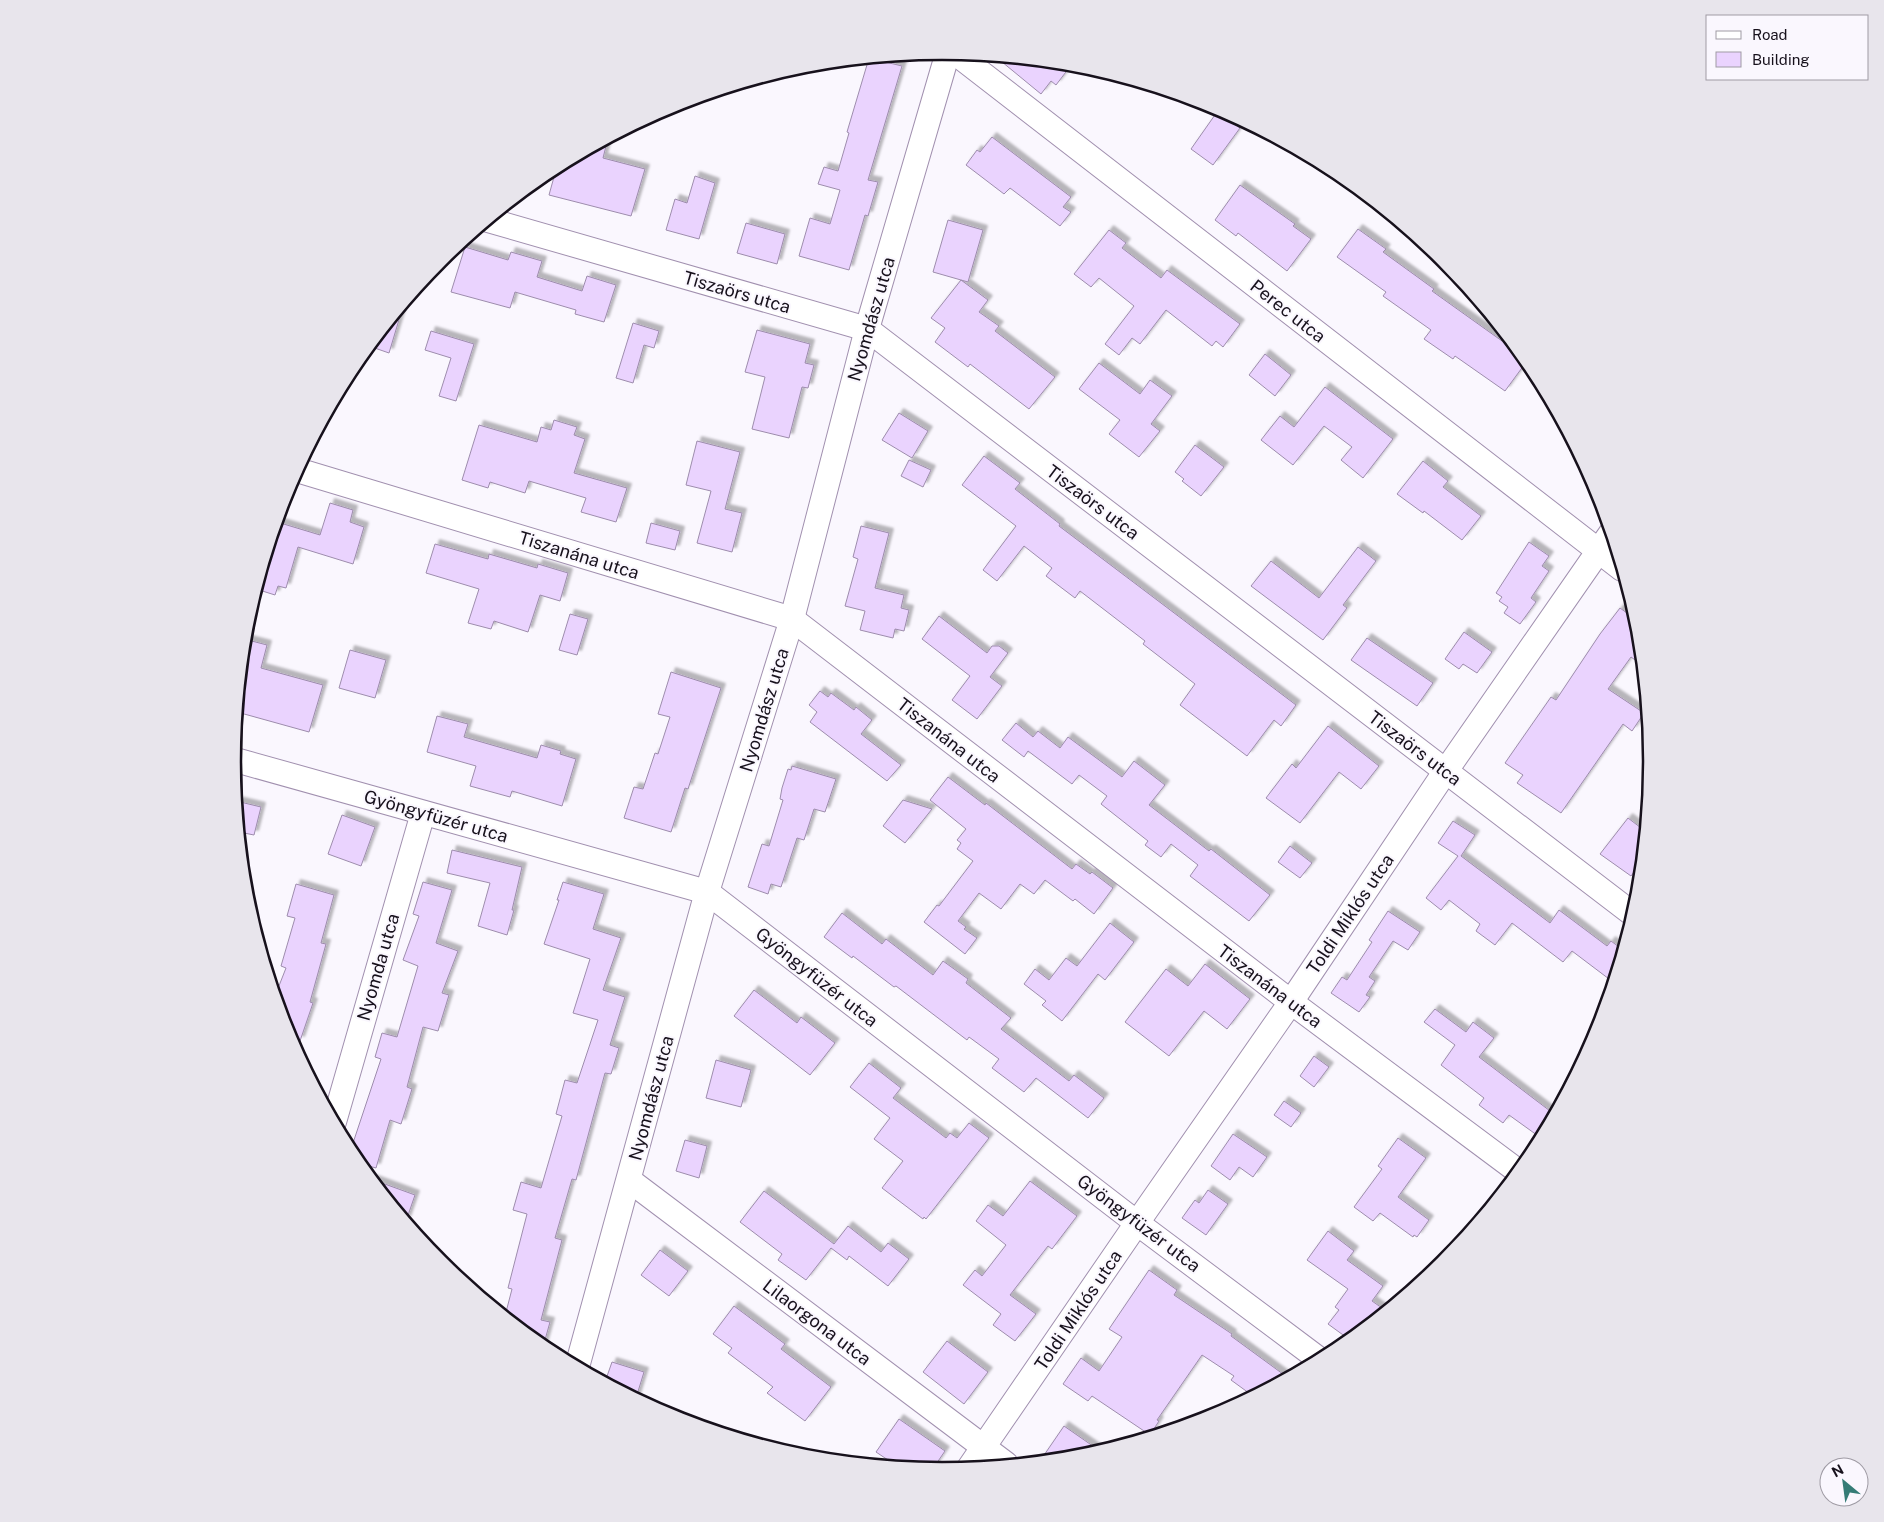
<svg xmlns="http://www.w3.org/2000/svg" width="1884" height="1522" font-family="'Public Sans',sans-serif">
	<defs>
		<filter id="shadow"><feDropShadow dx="4.5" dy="-4.5" stdDeviation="1" flood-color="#0004"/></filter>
	</defs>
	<rect width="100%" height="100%" fill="#faf7fe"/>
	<g fill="#ead3fe" stroke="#9d8cac" filter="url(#shadow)">
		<path d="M996,57l32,3 44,4 -16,21 -5,-4 -10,13z"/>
		<path d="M869,58l33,8 -34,114 10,2 -10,34 -3,-1 -16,55 -50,-14 11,-38 20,6 10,-34 -22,-6 6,-17 14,4 11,-38 -2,-1z"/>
		<path d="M1217,112l23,16 -27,37 -22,-16z"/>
		<path d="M992,137l79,60 -8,10 8,5 -11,14 -50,-38 -6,6 -38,-29 11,-15 3,2z"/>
		<path d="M608,138l-5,20 42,11 -14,47 -82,-21 8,-29z"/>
		<path d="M695,176l20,7 -16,56 -33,-9 9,-31 12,4z"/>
		<path d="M1240,185l55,39 -2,2 18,13 -24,32 -49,-38 -2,3 -21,-16z"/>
		<path d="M948,220l35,10 -15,52 -7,-2 27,20 -9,12 20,14 -4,5 60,46 -26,32 -59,-45 -2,3 -33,-25 10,-14 -14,-10 30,-38 -28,-8z"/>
		<path d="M746,223l39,11 -8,30 -40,-11z"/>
		<path d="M1358,229l28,20 -3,3 51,37 -2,2 70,50 1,-3 14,10 10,13 -22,30 -50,-35 -2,3 -29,-20 7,-9 -48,-34 3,-4 -49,-35z"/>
		<path d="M1109,230l17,13 -4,5 39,30 6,-8 73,54 -17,23 -7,-6 -4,5 -46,-36 -26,34 -8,-6 -13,17 -14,-11 29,-38 -35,-28 -8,9 -17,-13z"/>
		<path d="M465,247l43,13 3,-8 31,9 -5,16 45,14 5,-15 29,9 -12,37 -29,-8 1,-4 -61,-18 -5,16 -59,-16z"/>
		<path d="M404,303l-15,50 -20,-7z"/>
		<path d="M633,323l26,8 -5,17 -10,-3 -11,38 -17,-5z"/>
		<path d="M757,330l53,14 -5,19 9,2 -6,23 -6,-1 -13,51 -37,-9 13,-52 -20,-5z"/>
		<path d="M431,331l43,13 -18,57 -17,-5 12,-38 -26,-8z"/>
		<path d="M1265,354l26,21 -16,21 -26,-21z"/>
		<path d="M1099,363l41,31 10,-14 22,16 -21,28 9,7 -21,26 -30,-23 11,-14 -41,-31z"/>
		<path d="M1325,387l68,52 -30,39 -22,-18 11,-13 -28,-21 -31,39 -32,-25 19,-24 14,11z"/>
		<path d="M899,413l29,18 -16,27 -30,-18z"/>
		<path d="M554,420l23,7 -3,8 11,4 -11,34 53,15 -11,34 -35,-10 5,-14 -57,-17 -4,12 -35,-11 -2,6 -26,-8 17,-55 58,17 4,-15 10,3z"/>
		<path d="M697,441l43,11 -15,57 17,4 -10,39 -35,-9 14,-52 -25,-6z"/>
		<path d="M1195,445l29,22 -23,29 -19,-15 2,-2 -9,-7z"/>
		<path d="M984,456l36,27 -5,6 45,35 -1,2 237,179 -15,21 -7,-6 -27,36 -67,-51 15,-21 -52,-40 2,-3 -65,-50 -5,7 -29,-22 6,-8 -28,-22 -27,35 -14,-11 33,-44 -54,-41z"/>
		<path d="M909,460l22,10 -8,17 -22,-11z"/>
		<path d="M1423,461l25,20 -5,6 38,29 -19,24 -38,-29 -1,2 -26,-19z"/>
		<path d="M330,503l23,7 -3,12 14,5 -11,37 -55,-17 -12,41 -8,-2 -3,9 -19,-6 21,-67 43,13z"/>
		<path d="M651,523l29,8 -5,19 -29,-7z"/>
		<path d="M861,526l28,7 -14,55 29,7 -3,13 8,2 -5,21 -9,-2 -2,9 -33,-8 5,-19 -20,-5 13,-47 -5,-2z"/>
		<path d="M1529,542l20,14 -7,10 7,5 -18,27 5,4 -16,22 -16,-11 4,-6 -9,-6 3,-4 -6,-4z"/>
		<path d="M435,544l53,15 1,-5 48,14 1,-4 30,9 -8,28 -20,-6 -12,37 -34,-11 -3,8 -23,-6 11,-34 -53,-16z"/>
		<path d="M1358,547l18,14 -33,44 4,3 -24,32 -72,-54 20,-25 48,37z"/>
		<path d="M1620,608l18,13 4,44 -11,-8 -23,32 36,24 -12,18 -9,-7 -62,89 -44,-30 6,-8 -18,-12 46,-66 5,3 44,-66z"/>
		<path d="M570,614l18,5 -11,36 -18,-5z"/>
		<path d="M939,616l48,37 5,-7h7l9,7 -18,24 12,9 -25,33 -25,-19 18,-24 -48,-37z"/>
		<path d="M1464,632l28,20 -15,21 -14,-9 -4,5 -14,-10z"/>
		<path d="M1367,638l66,45 -16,23 -66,-46z"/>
		<path d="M244,639l23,6 -6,23 62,17 -14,47 -72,-20z"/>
		<path d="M350,650l36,10 -11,38 -36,-10z"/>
		<path d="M671,672l50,16 -33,101 -3,-1 -14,44 -47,-14 10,-31 9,2 12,-36 3,1 12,-37 -12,-3z"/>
		<path d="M820,691l8,6 3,-4 23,17 2,-3 16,13 -11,14 40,31 -14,16 -77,-59 7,-10 -8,-7z"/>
		<path d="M437,716l31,8 -4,13 73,21 4,-13 20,6 -1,3 16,5 -14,47 -50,-15 -2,6 -40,-11 6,-20 -49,-14z"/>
		<path d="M1016,723l17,14 5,-6 22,17 8,-11 54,40 12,-16 31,24 -16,20 60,46 2,-2 59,46 -21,26 -59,-45 8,-11 -27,-21 -10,13 -16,-12 3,-4 -47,-37 6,-8 -28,-21 -7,9 -44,-33 -4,6 -22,-17z"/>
		<path d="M1328,726l51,40 -18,23 -22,-17 -39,51 -34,-25 26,-34 4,4z"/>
		<path d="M792,766l44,13 -11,33 -11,-3 -10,31 -7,-2 -16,49 -10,-3 -3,10 -20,-7 14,-43 7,2 14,-46 -3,-1 2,-11 6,-19 3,1z"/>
		<path d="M948,777l37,28 1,-2 86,66 4,-5 14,10 2,-2 21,16 -19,26 -19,-15 -2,2 -28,-21 -11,14 -14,-10 -19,25 -22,-16 -21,28 8,6 -2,2 13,9 -12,16 -41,-32 13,-17 2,1 34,-45 -16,-12 4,-6 -4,-3 9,-11 -36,-29z"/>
		<path d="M903,800l29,9 -27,34 -22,-17z"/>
		<path d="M236,801l25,6 -7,28 -15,-3z"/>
		<path d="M342,815l33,12 -14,39 -33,-12z"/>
		<path d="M1628,818l17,13 -3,31 -11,14 -31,-22z"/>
		<path d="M1453,821l22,14 -14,21 89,67 9,-13 48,36 4,-5 12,9 -10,32 -41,-31 -9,11 -51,-39 -17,22 -19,-14 4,-7 -31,-24 -8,10 -15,-12 32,-42 -20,-13z"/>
		<path d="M1290,846l22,17 -12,15 -22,-16z"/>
		<path d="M452,850l70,17 -10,43h2l-7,25 -29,-9 12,-43 -43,-10z"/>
		<path d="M423,882l29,8 -16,53 22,8 -16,42 7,2 -11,36 -15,-4 -16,60 5,2 -11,35 -11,-4 -14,48 -18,-5 -8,-11 31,-93 -6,-2 7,-24 15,4 21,-71 -15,-6 16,-44 -6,-2z"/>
		<path d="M563,882l41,12 -11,35 28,9 -18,52 22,7 -15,48 9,3 -8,26 -6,-1 -29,107 -4,-1 -17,59 7,2 -21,80 9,2 -7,25 -38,-31 7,-27 -4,-1 19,-74 -14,-4 8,-28 20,6 21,-72 -6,-2 9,-34 12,3 21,-63 -25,-7 17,-54 -46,-15 15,-44h-2z"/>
		<path d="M296,884l38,11 -13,48 5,1 -16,58 3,1 -13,38 -11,-4 -14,-41 11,-28 -5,-2 14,-48 -8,-2z"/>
		<path d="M1388,911l32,21 -12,18 -15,-9 -24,36 6,4 -9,14 4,2 -11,15 -28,-19 11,-16 5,3 25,-38 -3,-2z"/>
		<path d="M842,913l40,31 4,-5 47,36 10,-14 25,18 -2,4 45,35 -10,11 68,52 5,-6 30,23 -16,20 -52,-40 -12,14 -32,-24 7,-9 -30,-22 -2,3 -71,-54 -2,1 -41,-31 -1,2 -28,-21z"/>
		<path d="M1110,923l24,19 -29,38 -7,-6 -36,47 -20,-16 4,-4 -22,-17 11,-15 14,11 17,-22 11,8z"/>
		<path d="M1205,964l45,35 -23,30 -23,-18 -35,45 -44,-34 41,-53 22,17z"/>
		<path d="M754,990l43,33 4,-6 34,26 -25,32 -76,-59z"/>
		<path d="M1435,1009l31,23 7,-10 21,16 -15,19 75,57 -13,24 -32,-23 -6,8 -24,-18 5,-7 -43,-33 14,-20 -31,-23z"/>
		<path d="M1314,1056l15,11 -15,20 -14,-11z"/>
		<path d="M716,1060l35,10 -10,37 -35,-9z"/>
		<path d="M869,1063l32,25 -8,10 53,40 4,-5 7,5 12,-15 20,15 -63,81 -2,-2 -1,2 -41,-31 21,-27 -29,-22 16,-21 -40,-31z"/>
		<path d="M1284,1101l17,12 -10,14 -17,-12z"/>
		<path d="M1233,1134l34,23 -14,20 -14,-10 -9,13 -19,-14z"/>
		<path d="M1398,1138l28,20 -28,39 31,23 -12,17 -3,-2 -1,2 -33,-24 -7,8 -19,-14 28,-38 -4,-3z"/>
		<path d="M685,1140l22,6 -8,32 -23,-7z"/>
		<path d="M371,1179l44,16 -9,26 -29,-35z"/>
		<path d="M1030,1181l47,35 -25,33 -4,-3 -38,49 26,19 -21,27 -22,-16 8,-11 -38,-29 12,-15 7,6 24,-31 -30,-24 12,-16 15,11z"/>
		<path d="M1208,1190l20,14 -22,31 -24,-17 13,-18 4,3z"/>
		<path d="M764,1191l70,53 14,-18 33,26 7,-9 21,16 -21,27 -39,-30 -2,4 -16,-12 -25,32 -28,-20 4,-6 -42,-32z"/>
		<path d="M1328,1231l26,20 -7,9 36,26 -11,15 10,7 -12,15 -20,17 -22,-16 11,-14 -4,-3 13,-18 -41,-29z"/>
		<path d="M660,1250l28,21 -19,25 -28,-21z"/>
		<path d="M1149,1270l28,20 -3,5 58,39 -1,2 56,41 -34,19 -22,-16 3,-4 -32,-21 -45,65 2,1 -9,14 -58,-39 -4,5 -25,-17 18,-26 18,13 23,-34 -13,-8z"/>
		<path d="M734,1306l51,38 -4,5 50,38 -26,34 -38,-28 6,-6 -45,-34 4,-5 -19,-14z"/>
		<path d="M947,1341l41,31 -24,32 -41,-32z"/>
		<path d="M612,1362l32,10 -8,26 -31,-16z"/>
		<path d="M899,1419l46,32 -13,19 -35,-4 -21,-14z"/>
		<path d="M1064,1426l36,25 -20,6 -40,4z"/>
	</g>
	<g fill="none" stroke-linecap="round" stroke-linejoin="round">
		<g stroke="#a190af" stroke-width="26">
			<g id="minor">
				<path d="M954,52l668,517"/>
				<path d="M488,220l379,109 767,586"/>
				<path d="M297,470l495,149 499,383 228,170"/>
				<path d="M232,759l475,133 430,331 183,137"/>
				<path d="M334,1122l89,-309"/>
				<path d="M629,1180l377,284"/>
				<path d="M577,1367l130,-475 85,-273 75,-290 81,-277"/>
				<path d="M969,1468l168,-245 154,-221 154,-230 166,-239"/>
			</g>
		</g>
		<use href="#minor" stroke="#fff" stroke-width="24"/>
	</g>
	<g text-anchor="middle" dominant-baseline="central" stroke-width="4" stroke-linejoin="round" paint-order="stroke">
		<g font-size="18" fill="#17111c" stroke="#faf7fe">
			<text transform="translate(737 292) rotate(16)">Tiszaörs utca</text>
			<text transform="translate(1288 311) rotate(38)">Perec utca</text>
			<text transform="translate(871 319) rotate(-74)">Nyomdász utca</text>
			<text transform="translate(1093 502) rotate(37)">Tiszaörs utca</text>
			<text transform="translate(579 555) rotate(17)">Tiszanána utca</text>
			<text transform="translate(764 710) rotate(-73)">Nyomdász utca</text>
			<text transform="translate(949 740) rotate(38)">Tiszanána utca</text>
			<text transform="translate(1415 748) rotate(37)">Tiszaörs utca</text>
			<text transform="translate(436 816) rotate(16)">Gyöngyfüzér utca</text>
			<text transform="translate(1350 914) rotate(-56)">Toldi Miklós utca</text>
			<text transform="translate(378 967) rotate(-74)">Nyomda utca</text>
			<text transform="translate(817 977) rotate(38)">Gyöngyfüzér utca</text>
			<text transform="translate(1270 986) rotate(37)">Tiszanána utca</text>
			<text transform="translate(651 1098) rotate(-75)">Nyomdász utca</text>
			<text transform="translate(1139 1223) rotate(37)">Gyöngyfüzér utca</text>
			<text transform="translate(1078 1310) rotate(-56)">Toldi Miklós utca</text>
			<text transform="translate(817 1322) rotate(37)">Lilaorgona utca</text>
		</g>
	</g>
	<path d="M0 0H1884V1522H0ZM241 761a701 701 0 1 1 1402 0a701 701 0 1 1-1402 0Z" fill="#e8e5ec" fill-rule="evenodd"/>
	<path fill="none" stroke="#17111c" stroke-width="2.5" d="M241 761a701 701 0 1 1 1402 0a701 701 0 1 1-1402 0Z"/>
	<rect x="1706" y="15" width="162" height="65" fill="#faf7fe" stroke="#9f9ba4"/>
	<rect x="1716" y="31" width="25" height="8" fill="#ffffff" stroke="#9f9ba4"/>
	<text x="1752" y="40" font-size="15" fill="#17111c">Road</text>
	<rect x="1716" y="52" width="25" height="15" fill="#ead3fe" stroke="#9f9ba4"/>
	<text x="1752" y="65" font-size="15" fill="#17111c">Building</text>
	<g transform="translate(1844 1482) rotate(331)"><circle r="24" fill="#faf7fe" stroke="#9f9ba4"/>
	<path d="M0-4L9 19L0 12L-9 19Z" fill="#357c76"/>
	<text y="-8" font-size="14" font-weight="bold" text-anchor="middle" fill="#17111c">N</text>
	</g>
</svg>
